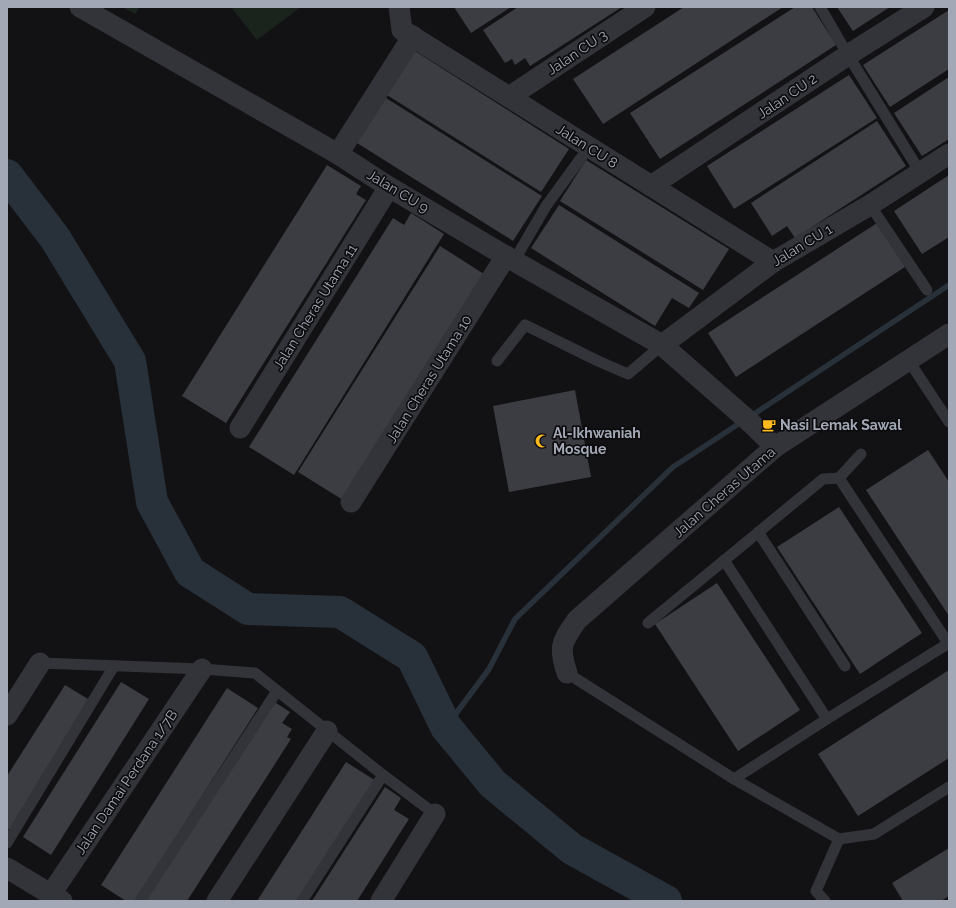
<svg xmlns="http://www.w3.org/2000/svg" width="956" height="908" font-family="Raleway,sans-serif">
	<rect width="100%" height="100%" fill="#121214"/>
	<g fill="#1a231c">
		<path d="M122,7h18l-5,7z"/>
		<path d="M231,7h70l-44,33z"/>
	</g>
	<g fill="none" stroke-linecap="round" stroke-linejoin="round">
		<g stroke="#283139" stroke-width="5.5">
			<path d="M751,416l198,-131"/>
			<path d="M446,727l43,-58 26,-50 158,-152 70,-46"/>
		</g>
		<path stroke="#283139" stroke-width="32" d="M7,175l48,63 75,123 22,141 38,70 58,37 92,3 72,45 34,70 47,57 79,65 94,52"/>
	</g>
	<g fill="#3c3d42">
		<path d="M454,7h57l-40,26z"/>
		<path d="M518,7h104l-92,59 -5,-8 -10,7 -3,-6 -7,4 -22,-33z"/>
		<path d="M684,7h99l-180,117 -30,-45z"/>
		<path d="M795,7h17l24,38 -176,114 -30,-46z"/>
		<path d="M837,7h53l-37,24z"/>
		<path d="M949,10v59l-59,38 -27,-42z"/>
		<path d="M415,51l154,98 -28,43 -154,-97z"/>
		<path d="M849,75l28,43 -143,91 -27,-43z"/>
		<path d="M949,77v62l-27,17 -28,-43z"/>
		<path d="M386,98l156,98 -29,45 -156,-98z"/>
		<path d="M877,121l29,45 -111,72 -8,-12 -15,10 -21,-33z"/>
		<path d="M586,160l143,89 -26,41 -143,-89z"/>
		<path d="M327,165l34,21 -5,8 10,6 -140,223 -44,-27z"/>
		<path d="M949,175v62l-27,17 -28,-43z"/>
		<path d="M559,205l140,88 -10,15 -17,-10 -17,28 -124,-78z"/>
		<path d="M411,213l33,21 -150,241 -45,-28 144,-229 11,7z"/>
		<path d="M877,223l28,44 -169,110 -28,-44z"/>
		<path d="M440,246l44,28 -141,226 -45,-28z"/>
		<path d="M575,390l16,87 -82,15 -16,-86z"/>
		<path d="M928,450l21,32v134l-83,-126z"/>
		<path d="M839,507l83,126 -62,41 -83,-127z"/>
		<path d="M717,583l83,127 -62,41 -83,-127z"/>
		<path d="M949,670v88l-91,58 -40,-62z"/>
		<path d="M121,682l28,17 -98,156 -28,-18z"/>
		<path d="M65,685l28,17 -82,129 -4,-3v-52z"/>
		<path d="M227,688l31,20 -123,193h-9l-25,-16z"/>
		<path d="M273,701l17,11 -8,11 10,6 -5,8 4,2 -104,162h-41z"/>
		<path d="M346,762l30,19 -77,120h-42z"/>
		<path d="M385,787l16,11 -7,12 15,9 -9,14 -43,68h-45z"/>
		<path d="M949,848v48l-8,5h-38l-11,-18z"/>
	</g>
	<g fill="none" stroke-linecap="round" stroke-linejoin="round">
		<g stroke="#33343a" stroke-width="11">
			<path d="M820,7l28,48 72,117"/>
			<path d="M870,205l57,85"/>
			<path d="M514,261l32,-55 43,-59"/>
			<path d="M497,361l28,-36 73,36 30,13 34,-29"/>
			<path d="M909,361l40,61"/>
			<path d="M839,478l109,165"/>
			<path d="M758,532l87,134"/>
			<path d="M724,560l103,159"/>
			<path d="M648,623l175,-144 16,-1 22,-24"/>
			<path d="M40,663l162,6 53,4 128,102 52,39"/>
			<path d="M567,673l167,106 105,60 35,-5 75,-47"/>
			<path d="M734,779l93,-60 122,-76"/>
			<path d="M7,843l107,-177"/>
			<path d="M140,901l137,-210"/>
			<path d="M302,901l81,-126"/>
			<path d="M825,901l-9,-10 23,-52"/>
		</g>
		<g stroke="#33343a" stroke-width="21">
			<path d="M80,7l258,147 51,33 125,74 148,84 89,78 24,24"/>
			<path d="M399,7l3,23 371,232"/>
			<path d="M509,97l136,-90"/>
			<path d="M338,154l75,-118"/>
			<path d="M651,186l197,-131 76,-48"/>
			<path d="M662,345l111,-83 97,-57 79,-51"/>
			<path d="M240,428l149,-241"/>
			<path d="M351,502l155,-246"/>
			<path d="M567,673c-9,-27 -5,-31 10,-53l198,-173 174,-113"/>
			<path d="M7,715l33,-52"/>
			<path d="M7,868l55,33"/>
			<path d="M51,894l151,-225"/>
			<path d="M217,901l110,-170"/>
			<path d="M381,901l54,-87"/>
		</g>
	</g>
	<defs>
		<g id="cafe-bare" transform="scale(1.08)"><path d="M-5.5-4.5H6V0H3Q3 3.5 0 3.5H-2.5Q-5.5 3.5-5.5 0ZM3-3.2v2h1.7v-2ZM-6 4.5H4V6H-6Z" fill="#ffba20" stroke="#0d0d0f" stroke-width="2.5" paint-order="stroke"/></g>
		<g id="mosque-bare" transform="scale(1.08)"><path d="M3.5-4.9A6 6 0 1 0 3.5 4.9A5 5 0 1 1 3.5-4.9Z" fill="#ffba20" stroke="#0d0d0f" stroke-width="2.5" paint-order="stroke"/></g>
	</defs>
	<g fill-rule="evenodd">
		<use href="#cafe-bare" x="769" y="425"/>
		<use href="#mosque-bare" x="542" y="441"/>
	</g>
	<g text-anchor="middle" dominant-baseline="central" stroke-width="3.5" stroke-linejoin="round" paint-order="stroke">
		<g font-size="14" fill="#a3a8b6" stroke="#0d0d0f">
			<text transform="translate(577 52) rotate(-34)">Jalan CU 3</text>
			<text transform="translate(787 96) rotate(-34)">Jalan CU 2</text>
			<text transform="translate(587 146) rotate(32)">Jalan CU 8</text>
			<text transform="translate(398 191) rotate(31)">Jalan CU 9</text>
			<text transform="translate(802 245) rotate(-31)">Jalan CU 1</text>
			<text transform="translate(315 307) rotate(-58)">Jalan Cheras Utama 11</text>
			<text transform="translate(429 379) rotate(-58)">Jalan Cheras Utama 10</text>
			<text transform="translate(724 492) rotate(-41)">Jalan Cheras Utama</text>
			<text transform="translate(126 782) rotate(-56)">Jalan Damai Perdana 1/7B</text>
		</g>
		<g font-size="14" font-weight="bold" fill="#a3a8b6" stroke="#0d0d0f" text-anchor="start">
			<text x="780" y="425">Nasi Lemak Sawal</text>
			<text x="553" y="433">Al-Ikhwaniah<tspan x="553" dy="16">Mosque</tspan></text>
		</g>
	</g>
	<rect width="956" height="908" fill="none" stroke="#a3a8b6" stroke-width="16"/>
</svg>
